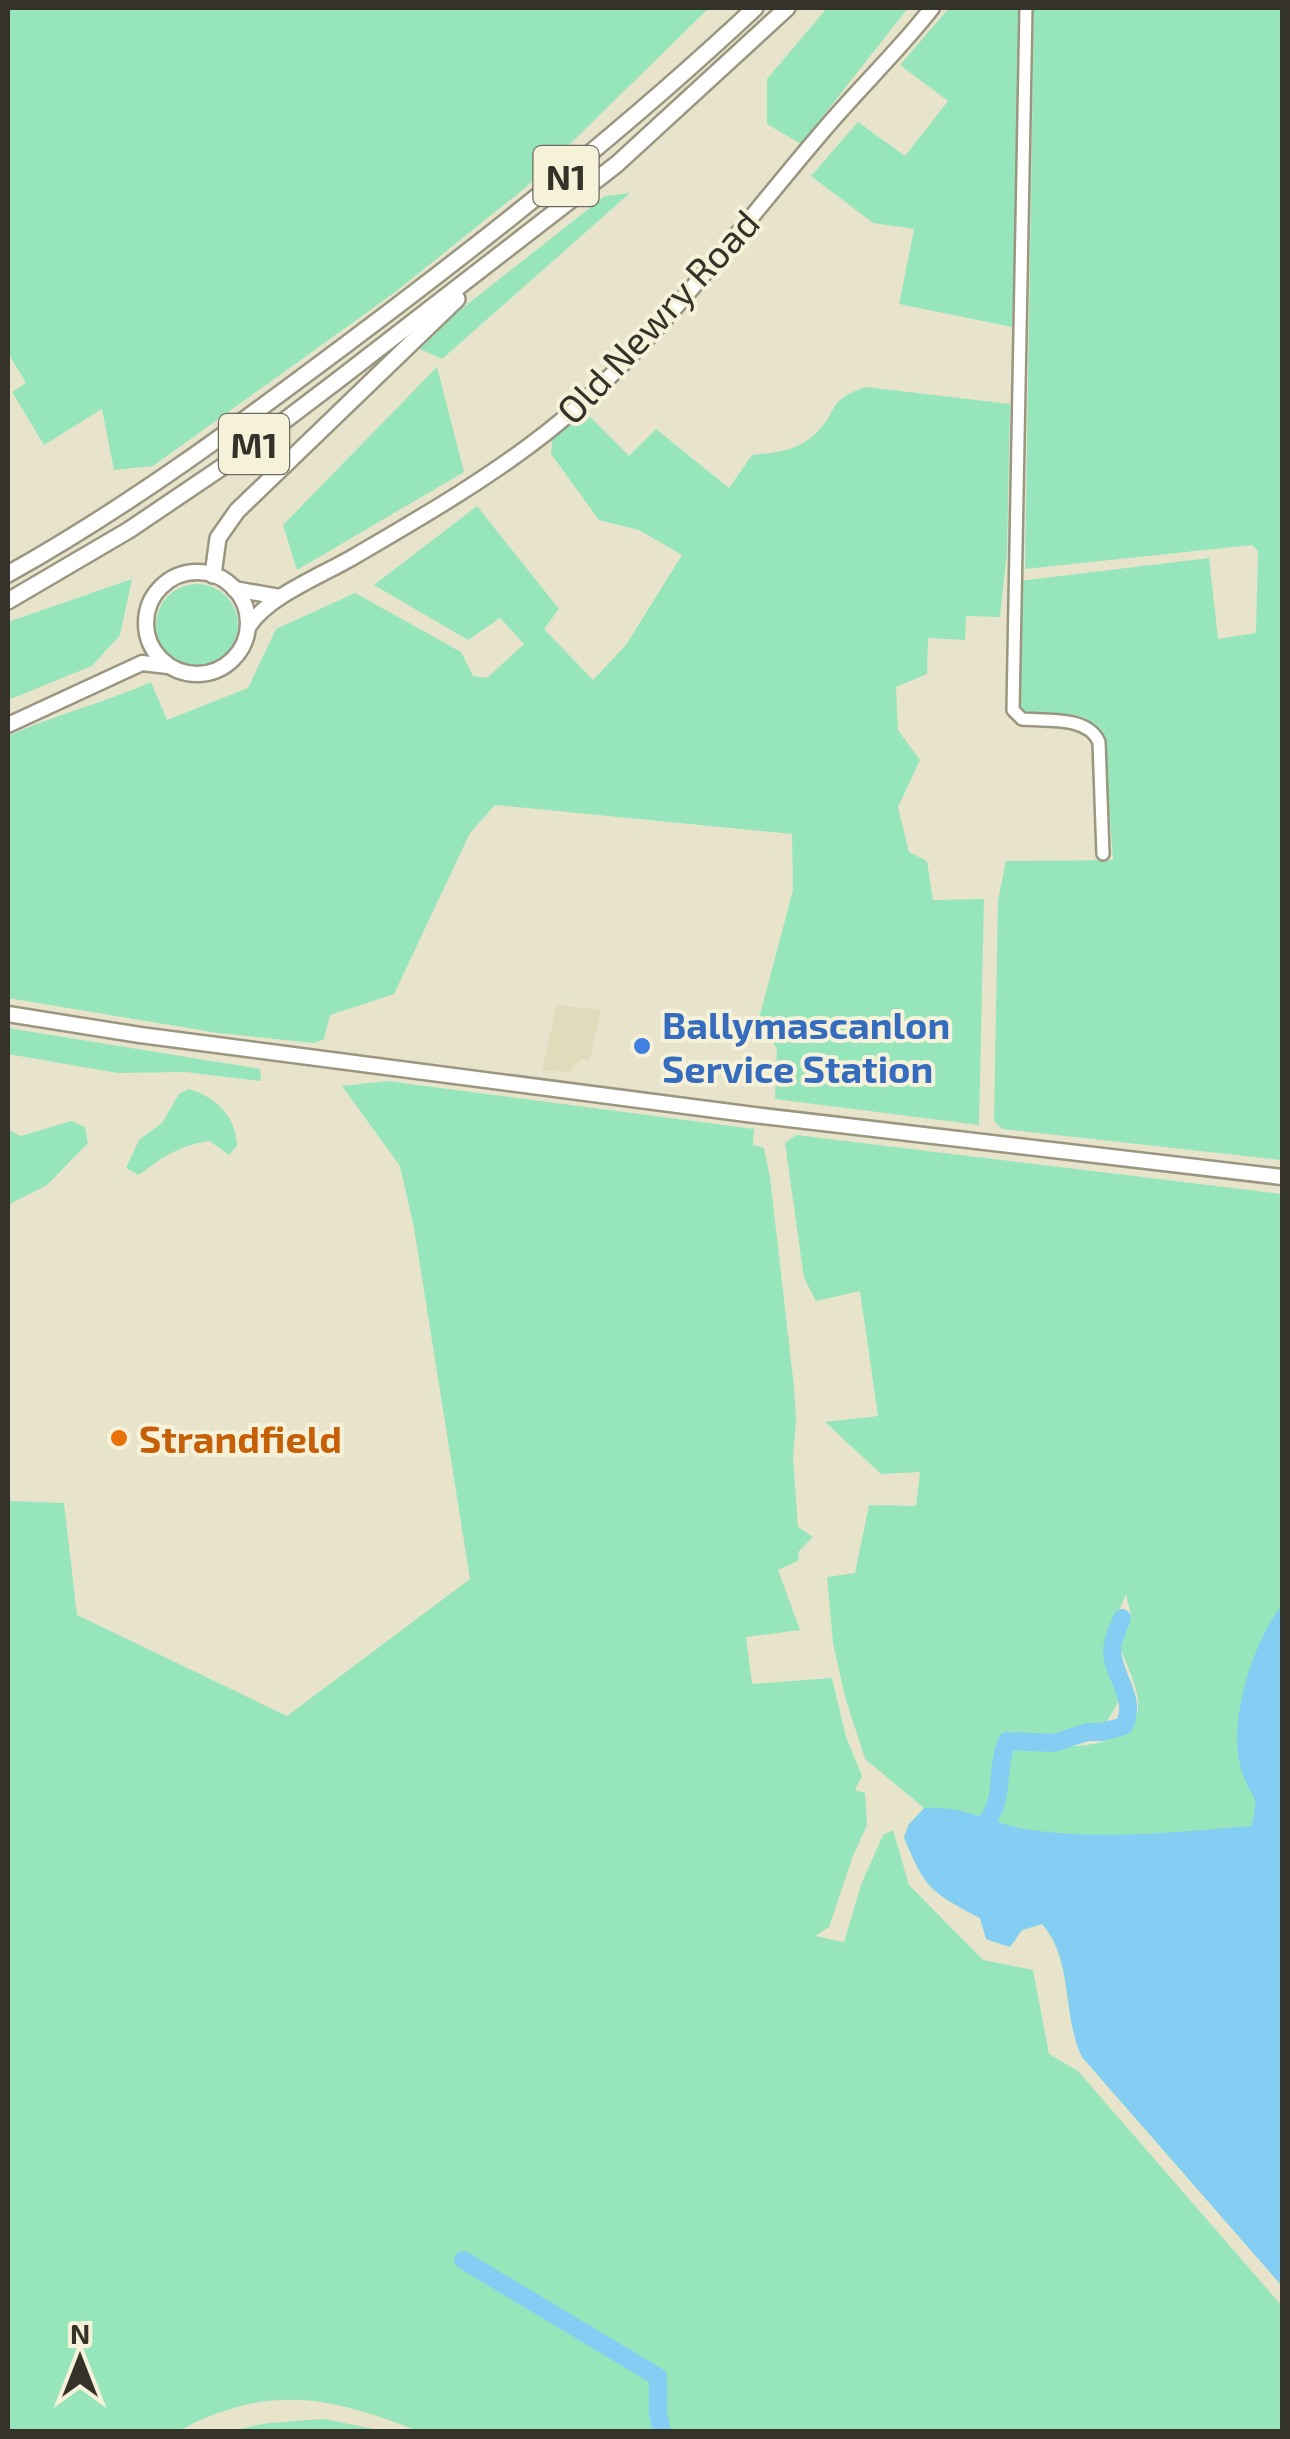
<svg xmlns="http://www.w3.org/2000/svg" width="1290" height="2439" font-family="'Exo 2',sans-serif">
	<rect width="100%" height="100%" fill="#e8e4cc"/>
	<path fill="#e1dabb" d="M557,1005l44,5 -11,50 -9,-1 -12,13 -27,-2z"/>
	<g fill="#97e6bb">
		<path d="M8,8h701l-184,180 -131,105 -241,173 -39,4 -12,-61 -58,36 -32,-53 14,-9 -18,-30z"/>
		<path d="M827,8h81l-107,136 -34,-20v-45z"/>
		<path d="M949,8h72l-9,319 -113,-23 15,-75 -41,-6 -62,-47 47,-54 47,34 43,-55 -48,-36z"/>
		<path d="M1034,8h248v1152l-280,-31 -8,-8 4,-221 8,-39 107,-1 -10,-128 -19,-14 -61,-4 -5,-5 1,-128 190,-23 9,81 38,-6 2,-82 -6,-6 -227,24z"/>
		<path d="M630,193l-188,166 -22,-10 35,-35 150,-118z"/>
		<path d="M437,367l27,105 -167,98 -14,-45z"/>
		<path d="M866,387l144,17 -3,148 -7,65 -34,-1 -1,24 -37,-2 -1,36 -31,13 2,43 22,30 -22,47 11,45 18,9 6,39 51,-1 -5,226 -204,-26 2,-50 -18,-31 34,-128 -1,-56 -297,-29 -25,28 -76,161 -64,21 -6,24 -10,4 -96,-10 -210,-35v-262c46,-21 96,-33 143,-54l16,38 81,-32 28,-59 79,-36 106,59 12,24 14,2 37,-34 -24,-26 -32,22 -94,-55 103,-79 82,103 -15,20 49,51 33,-35 56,-90 -43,-25 -40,-10 -48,-66 2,-20 31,-23 45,45 27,-27 73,59 23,-33c23,-2 44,-4 62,-20 25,-22 11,-35 52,-48z"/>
		<path d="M132,579l-12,56 -28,31 -84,34v-78z"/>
		<circle cx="197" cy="625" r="41"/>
		<path d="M8,1028l252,41 1,12 -76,-9 -67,1 -110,-19z"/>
		<path d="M387,1081l367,48 -1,16 11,3 6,29 24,210 2,34 -3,37 5,69 15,10 -14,14 -1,10 -20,9 22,60 -54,7 6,47 80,-6 14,59 16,39 -7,14 10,3 2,32 -14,31 -24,71 -14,9 29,6 17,-57 22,-50 10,-5 16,55 74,75 50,10 16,84 29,17 204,235v125l-861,1c-93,-36 -151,-49 -243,-1h-170v-930l56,2 13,112 210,101 183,-137 -56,-351 -14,-62 -58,-80z"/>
		<path d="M189,1089c27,8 47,27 48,57l-8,9 -19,-14c-30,4 -48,16 -71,34l-13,-7 13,-28 23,-17 17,-29z"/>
		<path d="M71,1121l14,6 3,16 -41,42 -39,20v-75l13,6z"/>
		<path d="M796,1135l486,59v887l-298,-244 21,-36v-43l6,-14c34,3 127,12 127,-39 1,-18 -13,-43 -19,-60l12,-31 -5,-20 -19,45 14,58 -16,28h-19l-31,11 -45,-4 -12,16 -5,48 -21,35 59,67 251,388 -200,-229c-20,-42 -9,-98 -40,-133l-20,6 -12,17 -24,-8 -6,-21c-49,-26 -55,-29 -76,-81l5,-13 15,-16 -59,-49 -20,-62 -12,-54 -6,-66 28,-4 14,-68 47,1 4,-34 -39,2 -56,-52 53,-6 -18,-125 -44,10 -12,-23 -19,-135z"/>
		<path d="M324,2419l60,12h-155l39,-8z"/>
	</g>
	<path fill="#84cef4" d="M1282,1605v681l-200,-229c-20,-41 -8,-99 -40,-133l-20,6 -12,17 -24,-8 -6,-21c-49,-26 -55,-29 -76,-81l5,-13 16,-16c41,-3 68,17 106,22 72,10 148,2 220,-4 9,-33 2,-25 -8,-51 -18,-47 9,-132 39,-170z"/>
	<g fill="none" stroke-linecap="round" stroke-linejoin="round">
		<g stroke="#84cef4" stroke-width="18">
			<path d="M973,1836c38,-32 19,-57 34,-95l47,2 33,-11h15l22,-6c14,-29 -12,-49 -12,-77 0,-9 7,-22 10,-31"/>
			<path d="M463,2260l195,117v36l4,19"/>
		</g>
		<g stroke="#9a9680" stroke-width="16">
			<path id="minor" d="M1026,8l-13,702 9,9c25,2 66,-3 77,23l4,112"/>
		</g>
		<g stroke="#9a9680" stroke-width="19">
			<g id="major">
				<circle cx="197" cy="623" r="51"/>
				<path d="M234,589l46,8"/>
				<path d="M249,626c19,-30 74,-51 106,-70 65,-38 131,-76 191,-123 105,-83 185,-194 271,-295 37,-45 79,-84 115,-130"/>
				<path d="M8,725l134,-62 26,3"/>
				<path d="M8,1014l132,21 614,80 528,62"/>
			</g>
		</g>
		<g stroke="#9a9680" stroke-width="20">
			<g id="highway">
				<path d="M8,574c122,-68 232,-150 344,-234 140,-105 276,-213 403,-332"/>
				<path d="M213,575l5,-37 19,-27 220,-212"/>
				<path d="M8,601l121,-71 105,-71 108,-82 275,-213 170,-156"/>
			</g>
		</g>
		<use href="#minor" stroke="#fff" stroke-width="11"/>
		<use href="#major" stroke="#fff" stroke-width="14"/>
		<use href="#highway" stroke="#fff" stroke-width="15"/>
	</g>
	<circle fill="#3f7fe0" stroke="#f6f1d9" stroke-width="4" cx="642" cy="1046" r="10"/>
	<circle fill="#e8710a" stroke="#f6f1d9" stroke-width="4" cx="119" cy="1438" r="10"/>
	<g text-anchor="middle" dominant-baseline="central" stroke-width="8" stroke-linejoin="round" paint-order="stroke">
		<g fill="#f6f1d9" stroke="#6e6b5e" stroke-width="2.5">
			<rect x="533.5" y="146" width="65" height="60" rx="8"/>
			<rect x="219" y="414" width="70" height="60" rx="8"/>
		</g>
		<g font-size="35" font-weight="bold" fill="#343229">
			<text x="566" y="176">N1</text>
			<text x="254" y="444">M1</text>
		</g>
		<g font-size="38" fill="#343229" stroke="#f6f1d9">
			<text transform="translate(657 316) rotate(-47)">Old Newry Road</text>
		</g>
		<g font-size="38" font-weight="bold" fill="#366cbe" stroke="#f6f1d9" text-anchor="start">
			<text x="662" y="1024">Ballymascanlon<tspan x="662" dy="44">Service Station</tspan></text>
		</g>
		<g font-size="38" font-weight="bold" fill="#c56008" stroke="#f6f1d9" text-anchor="start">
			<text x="139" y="1438">Strandfield</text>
		</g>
	</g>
	<rect width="1290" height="2439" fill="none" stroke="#343229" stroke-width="20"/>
	<g transform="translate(80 2359)" stroke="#f6f1d9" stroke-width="8" paint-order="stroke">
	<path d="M0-8L18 38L0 25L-18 38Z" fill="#343229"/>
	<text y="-15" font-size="28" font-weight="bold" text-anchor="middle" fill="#343229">N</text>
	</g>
</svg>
